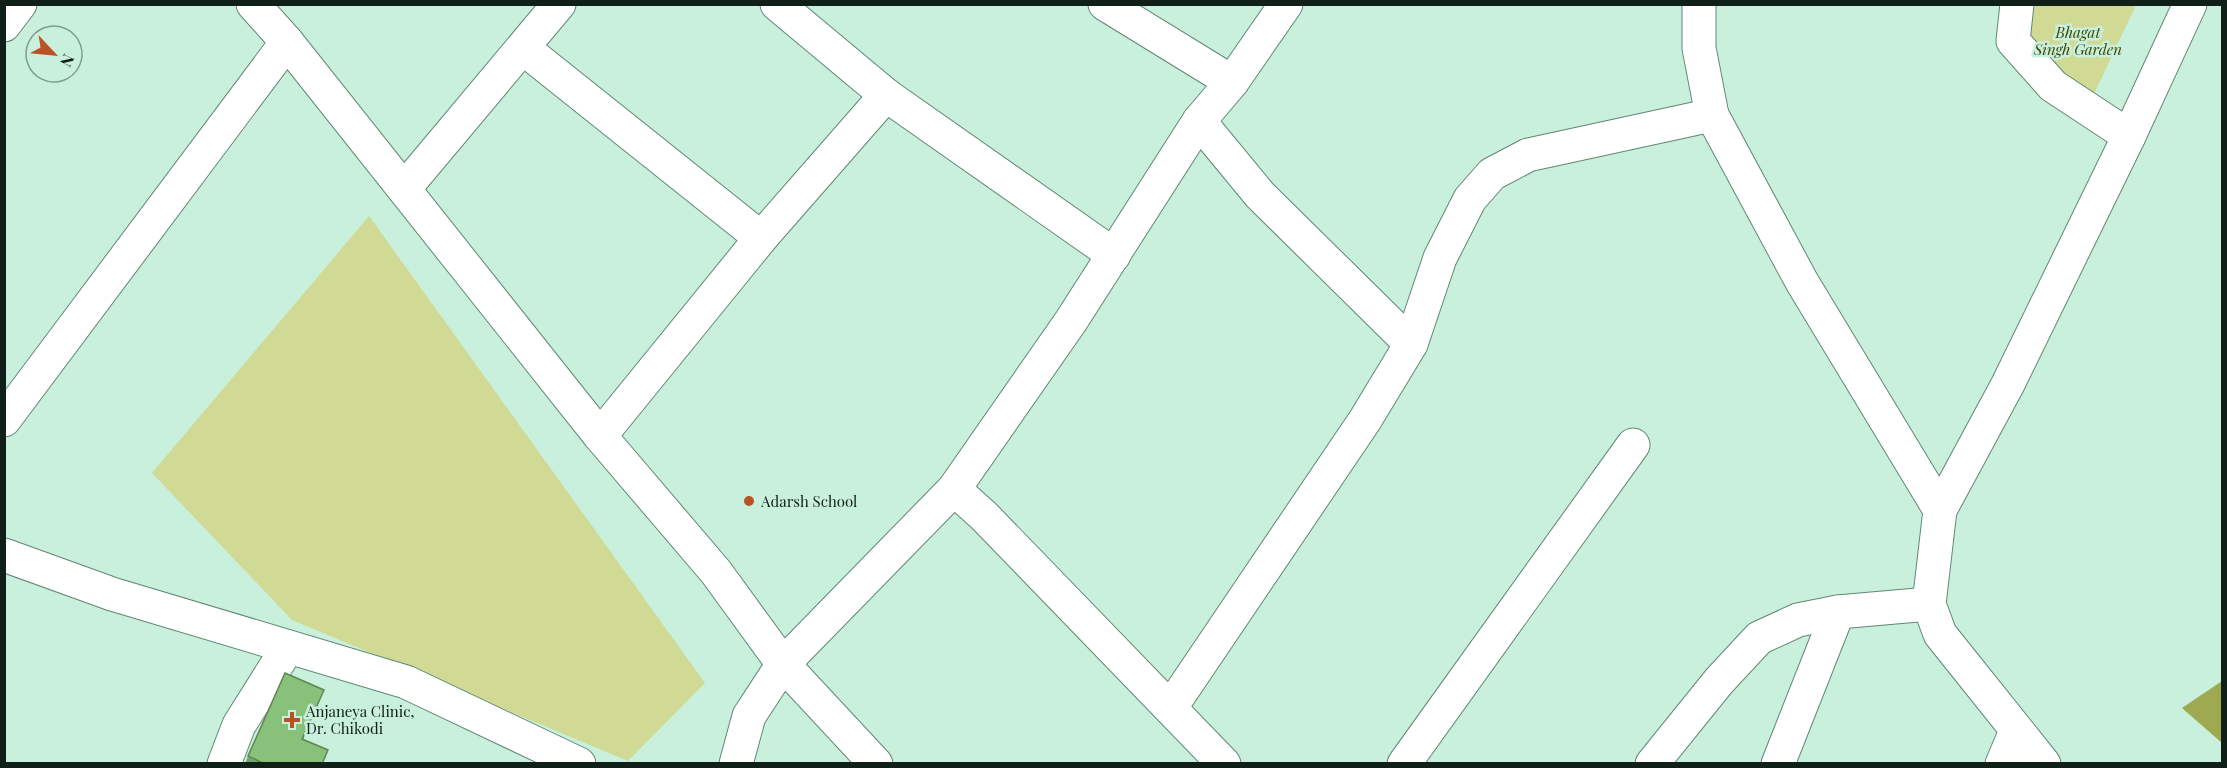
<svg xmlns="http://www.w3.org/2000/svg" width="2227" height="768" font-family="'Playfair Display',serif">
	<rect width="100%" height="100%" fill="#c8f0dc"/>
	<g fill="#d0da94">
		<path d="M2029,5h107l-43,91 -32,-17 -35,-43z"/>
		<path d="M369,216l336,467 -77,78 -336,-141 -140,-147z"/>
	</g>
	<path fill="#9ea950" d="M2222,681v62l-40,-35z"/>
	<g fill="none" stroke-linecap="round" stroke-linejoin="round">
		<g stroke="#618775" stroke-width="35">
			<g id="minor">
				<path d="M253,4l34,38 313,394 116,136 67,92 93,100"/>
				<path d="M777,4l109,91 228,160"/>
				<path d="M1105,4l127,78"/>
				<path d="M1699,4v44l13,67 90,167 138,228"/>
				<path d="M2017,4l-4,37 40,45 76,50"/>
				<path d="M523,48l238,190"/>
				<path d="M1199,121l61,74 151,149"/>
				<path d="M404,189l155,-185"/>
				<path d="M4,420l283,-378"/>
				<path d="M600,436l161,-198 125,-143"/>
				<path d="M954,489l30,27 240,248"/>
				<path d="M4,555l108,39 294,88 173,82"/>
				<path d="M1171,707l194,-287 46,-76 29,-86 30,-59 22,-25 36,-19 184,-40"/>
				<path d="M224,764l15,-39 49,-78"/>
				<path d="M736,764l13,-48 34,-52 171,-175 117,-168 128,-200 33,-39 54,-78"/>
				<path d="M1404,764l229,-319"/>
				<path d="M1652,764l67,-83 40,-43 39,-18 40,-8 91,-8"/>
				<path d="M1778,764l60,-152"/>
			</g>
		</g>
		<g stroke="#618775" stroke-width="35">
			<g id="tertiary">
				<path d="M2002,764l14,-33"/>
				<path d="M2044,764l-104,-130 -11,-30 11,-94 68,-126 121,-248 61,-132"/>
			</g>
		</g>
		<g stroke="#618775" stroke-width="35">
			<path id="secondary" d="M4,25l16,-21"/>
		</g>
		<use href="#minor" stroke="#fff" stroke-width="33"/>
		<use href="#tertiary" stroke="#fff" stroke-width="33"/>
		<use href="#secondary" stroke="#fff" stroke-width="33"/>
	</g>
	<path fill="#75a669" d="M319,702l-16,37 20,25h-78l3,-8z"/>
	<path fill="#5f8755" d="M324,690l-5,12 -21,49 4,-12z"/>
	<path fill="#88c17a" stroke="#5f8755" stroke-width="1.5" d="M285,673l39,17 -22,49 26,11 -6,14h-57l-17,-8z"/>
	<g fill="#b95326" stroke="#c8f0dc" stroke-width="2">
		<circle cx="749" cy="501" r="6"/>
		<path d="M289 711h6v6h6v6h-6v6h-6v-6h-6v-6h6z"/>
	</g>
	<g text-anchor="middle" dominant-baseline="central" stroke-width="5" stroke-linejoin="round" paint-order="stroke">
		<g font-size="15" font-style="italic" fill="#404600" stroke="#c8f0dc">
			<text x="2078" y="32">Bhagat<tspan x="2078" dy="17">Singh Garden</tspan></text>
		</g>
		<g font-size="15" fill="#101f18" stroke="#c8f0dc" text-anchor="start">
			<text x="761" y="501">Adarsh School</text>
			<text x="306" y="711">Anjaneya Clinic,<tspan x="306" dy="17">Dr. Chikodi</tspan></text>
		</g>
	</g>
	<rect width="2227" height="768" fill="none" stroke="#101f18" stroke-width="12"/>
	<g transform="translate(54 54) rotate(116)"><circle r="28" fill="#c8f0dc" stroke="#7e9c8e" stroke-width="1.5"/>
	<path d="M0-4.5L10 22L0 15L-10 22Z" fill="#b95326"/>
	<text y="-9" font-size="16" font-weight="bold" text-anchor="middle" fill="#101f18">N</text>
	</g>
</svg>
